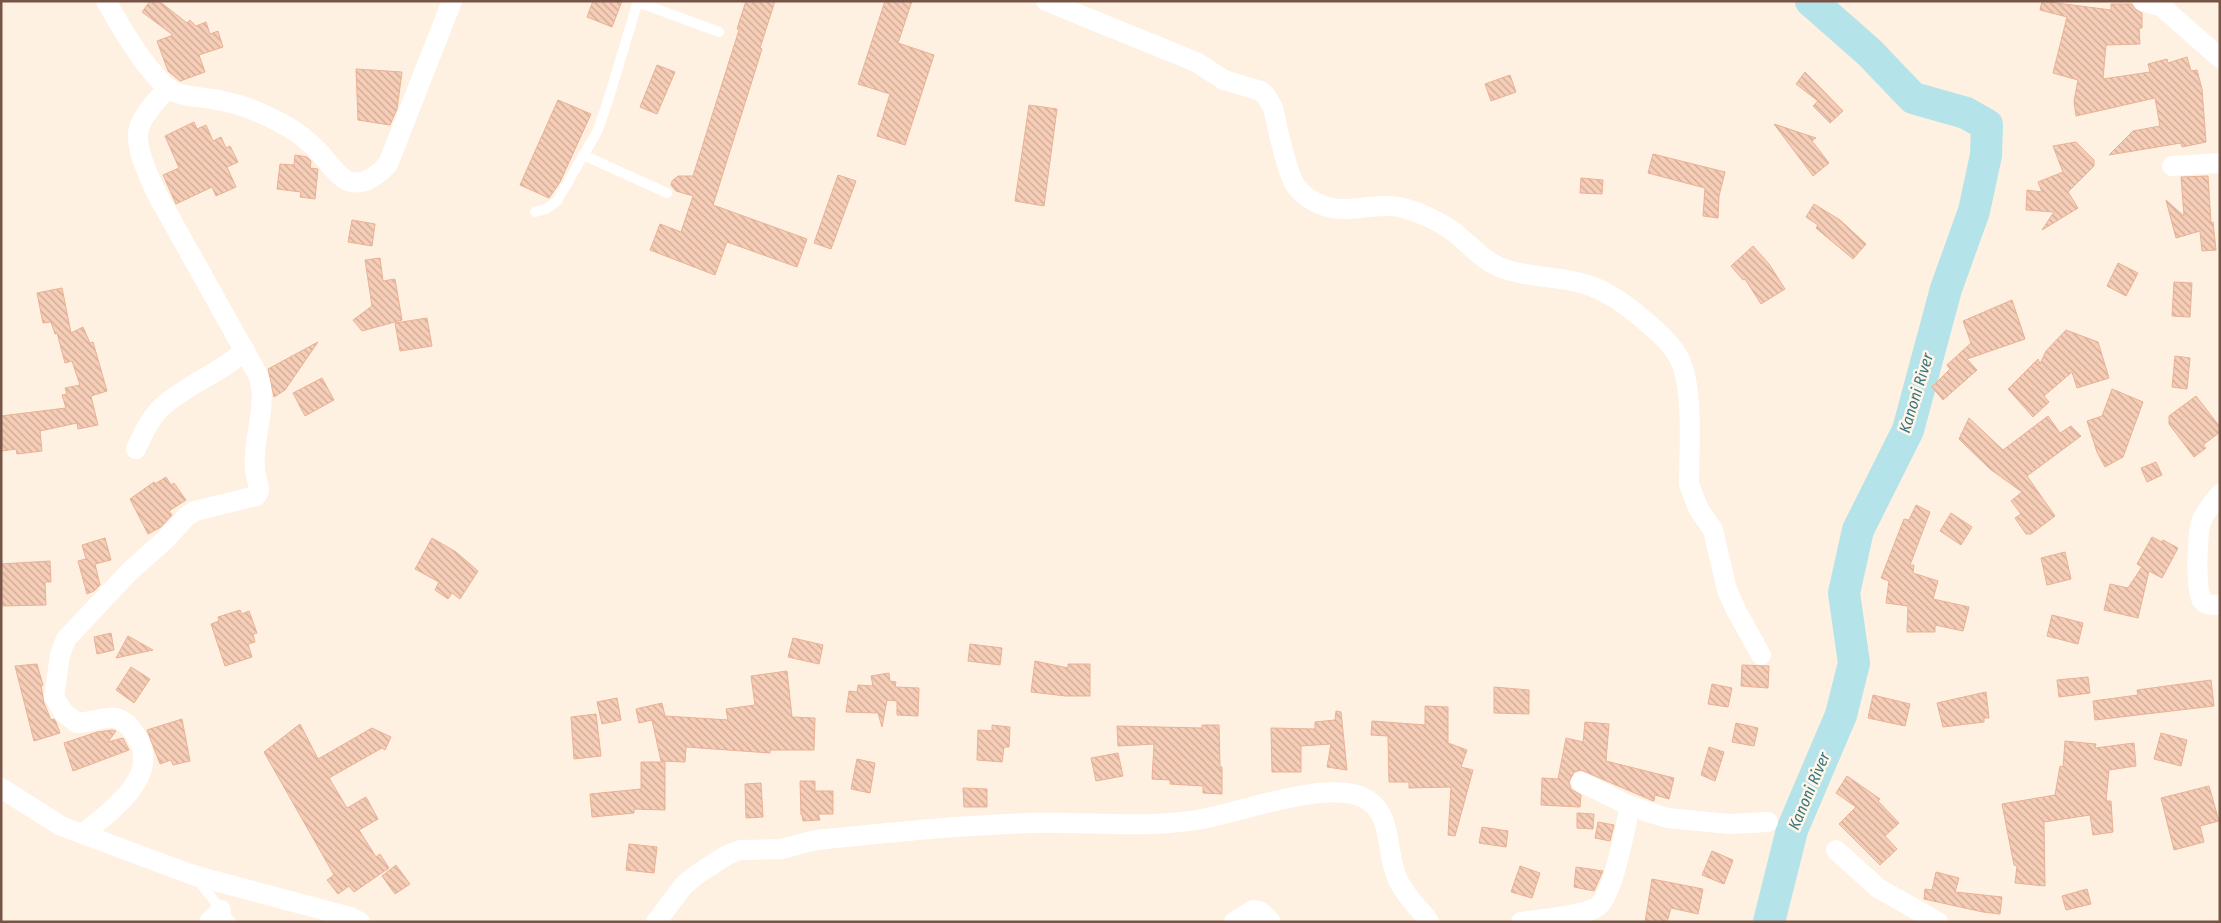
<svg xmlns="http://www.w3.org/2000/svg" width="2221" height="923" font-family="'Fira Sans Condensed',sans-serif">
	<defs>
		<pattern id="building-back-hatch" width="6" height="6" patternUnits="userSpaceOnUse" patternTransform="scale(1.25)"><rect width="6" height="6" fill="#f6cdb6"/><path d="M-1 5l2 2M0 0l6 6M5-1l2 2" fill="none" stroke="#cca996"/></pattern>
	</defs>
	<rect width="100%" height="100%" fill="#fef1e1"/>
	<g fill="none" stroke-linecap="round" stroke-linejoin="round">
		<path stroke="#b4e3e9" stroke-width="32" d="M1769,922l23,-92 49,-115 13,-52 -10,-70 14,-63 50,-100 38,-141 28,-78 12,-56 1,-30 -21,-12 -53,-15 -43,-45 -59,-52"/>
	</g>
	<g fill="url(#building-back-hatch)" stroke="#eab295">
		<path d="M150,1h9l28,22 3,-3 6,6 10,-4 4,12 8,-3 5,16 -24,8 6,17 -25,9 -12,-10 -11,-30 16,-6 -31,-23z"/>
		<path d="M593,1h29l-10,26 -25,-10z"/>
		<path d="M746,1h29l-15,47 2,1 -49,156 94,34 -10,28 -70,-25 -12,33 -65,-25 10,-26 21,8 12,-36 -17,-5 -5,-6 1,-4 6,-5h15l46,-146 -2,-1z"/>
		<path d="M885,1h27l-14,42 36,12 -29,90 -28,-9 13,-42 -32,-10z"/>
		<path d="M2042,1l69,9v-6h21l3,5 7,4v15h-3l1,16 -34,1 -3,34 47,-7 -2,-8 19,-5 1,4 19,-6 4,14 6,-1 5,19 4,53 -24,5 -1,-4 -72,12 24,-24 27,-5 -5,-28 -79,18 -2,-15 4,-21 -25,-7 14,-56 -27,-7z"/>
		<path d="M657,65l18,7 -18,42 -17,-7z"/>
		<path d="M356,69l46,3 -5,37 -7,16 -32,-5z"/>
		<path d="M1805,72l38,39 -13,12 -17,-17 5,-5 -22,-17z"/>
		<path d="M1510,75l6,17 -25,9 -6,-17z"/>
		<path d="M558,100l33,14 -31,68 -11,16 -29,-13z"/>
		<path d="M1029,105l28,4 -13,97 -29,-5z"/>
		<path d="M194,122l3,7 9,-4 7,16 8,-4 5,11 4,-2 8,16 -11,5 9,20 -20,9 -4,-9 -36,17 -13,-29 16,-7 -14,-32z"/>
		<path d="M1774,124l42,14 -4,3 17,22 -16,13z"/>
		<path d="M2076,142l18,18v6l-26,26 10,16 -36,22 12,-18 -28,-2 1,-20 15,2 -4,-10 25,-10 -10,-26z"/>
		<path d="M1653,154l72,18 -6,24 -1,22 -15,-2 2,-28 -57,-15z"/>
		<path d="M295,155l12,2 4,4 -1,7 8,1 -3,30 -15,-2 1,-5 -24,-3 3,-25 14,1z"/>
		<path d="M838,175l18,6 -25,68 -17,-6z"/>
		<path d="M2208,176l3,47 2,-1 3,28 -14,1 -2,-20 -24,7 -10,-38 18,16 -3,-39z"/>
		<path d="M1581,178l22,2 -1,14 -22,-1z"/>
		<path d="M1814,204l26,16 26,24 -13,15 -37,-31 2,-3 -12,-8z"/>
		<path d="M352,220l23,4 -3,22 -24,-4z"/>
		<path d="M1753,246l16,18 16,25 -24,15 -16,-25 -2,1 -12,-14z"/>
		<path d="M380,258l3,23 12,-2 7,41 -40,11 -9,-11 19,-14 -7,-46z"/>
		<path d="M2118,263l20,10 -12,23 -19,-10z"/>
		<path d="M2174,282l18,1 -2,34 -18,-1z"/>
		<path d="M62,288l9,45 12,-6 7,16 3,-1 14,49 -16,5 7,29 -20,4 -1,-6 -37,8 2,20 -25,3 -1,-5 -15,2v-35l65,-8 -4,-13 5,-1 -2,-6 15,-3 -8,-24 -7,2 -8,-30 -2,1 -4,-12 -8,1 -6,-30z"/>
		<path d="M2012,300l13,39 -58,20 10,11 -34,30 -11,-13 18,-18 -3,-4 24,-22 -8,-22z"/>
		<path d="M427,318l5,28 -32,5 -5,-28z"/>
		<path d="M2066,330l32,12 11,36 -32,10 -5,-16 -28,24 5,6 -16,15 -25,-28 30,-30 2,5 6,-13z"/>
		<path d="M318,342l-33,48 -11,7 -6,-28z"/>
		<path d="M2175,356l15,2 -3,31 -15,-2z"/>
		<path d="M322,378l12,22 -29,16 -12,-23z"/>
		<path d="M2112,389l31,13 -20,55 -18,10 -8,-15 -10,-31 15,-5z"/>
		<path d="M2196,396l24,31v5l-17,13 3,3 -12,9 -25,-33v-8z"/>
		<path d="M2048,416l12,17 11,-7 10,10 -54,40 28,40 -24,18h-5l-11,-16 6,-4 -10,-13 11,-9 -32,-23 -31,-30 10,-21 34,32z"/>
		<path d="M2156,462l6,13 -15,7 -6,-14z"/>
		<path d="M166,477l5,8 3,-2 12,17 -17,11 3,4 -11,12 -13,7 -18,-35 24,-17 1,2z"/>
		<path d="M1916,505l14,7 -20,53h4l-1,8 25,8 -5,18 36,8 -6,24 -28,-6v7h-28l1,-26 -22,-3 3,-22 -8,-3 23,-59 5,1z"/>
		<path d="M1951,513l21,14 -11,18 -21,-14z"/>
		<path d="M2152,537l10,5 1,-2 15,8 -16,30 -13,-7 -11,47 -34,-8 6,-26 18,4 14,-21 -5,-3z"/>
		<path d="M105,538l6,22 -16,4 5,21 -6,6 -7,3 -9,-33 8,-2 -4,-14z"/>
		<path d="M432,538l24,14 22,19 -18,28 -8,-6 -4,6 -13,-9 4,-8 -24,-13z"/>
		<path d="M2065,552l6,27 -24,6 -6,-27z"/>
		<path d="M50,561l1,21h-6l1,23 -45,1v-42z"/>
		<path d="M240,610l2,4 7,-3 8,22 -4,1 2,8 -7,2 4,13 -27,9 -14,-42 8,-3 -1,-4z"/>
		<path d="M2052,615l31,8 -5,21 -31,-8z"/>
		<path d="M111,633l3,17 -17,4 -3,-17z"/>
		<path d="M128,636l25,14 -37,8z"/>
		<path d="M793,638l30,7 -4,19 -31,-7z"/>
		<path d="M970,644l32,4 -2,17 -32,-4z"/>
		<path d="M1035,661l33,7v-4h22v32h-24l-35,-4z"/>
		<path d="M37,664l6,21 -2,1 3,17 7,17 3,-1 2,3 4,11 -26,8 -19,-75z"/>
		<path d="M1742,665l27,1 -1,22 -27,-2z"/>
		<path d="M131,667l19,12 -16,24 -18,-13z"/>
		<path d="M787,671l5,46 23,1 -1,32h-44v3l-84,-6 -1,15 -24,-1 -9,-41 -13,3 -3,-14 26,-6 3,13 63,4 -2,-11 29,-4 -4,-29z"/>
		<path d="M889,673l1,8 6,1 -1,5 24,1 -1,28 -21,-1v-14l-10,-1 -5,27 -4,-14 -32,-1 3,-21 8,1 1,-7 15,1 -2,-10z"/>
		<path d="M2088,677l2,16 -31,4 -2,-17z"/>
		<path d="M2211,680l3,26 -119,14 -2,-19 45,-6 -1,-5z"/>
		<path d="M1712,684l20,4 -4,19 -20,-3z"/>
		<path d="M1494,687l35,3v24l-35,-1z"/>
		<path d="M1986,692l3,26h-5v4l-41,5 -6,-24z"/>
		<path d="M1873,695l37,9 -5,22 -37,-8z"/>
		<path d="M617,698l4,22 -19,4 -5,-22z"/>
		<path d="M1425,706l23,1v36l19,7 -6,17 12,3 -18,66 -7,-1 3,-48 -42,1v-6h-20l-1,-46 -17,-1 1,-14 53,4z"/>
		<path d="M1336,711l5,1 6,58 -20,-3 4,-23 -30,2v26h-29l-1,-44 44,1v-7l20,-2z"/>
		<path d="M596,714l5,42 -27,3 -3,-42z"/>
		<path d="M182,719l8,42 -17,4 -2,-5 -11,4 -13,-34z"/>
		<path d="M1585,722l24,2 -3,37 68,17 -5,21 -14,-4 -1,6 -3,-1 -70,-30 -7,2 -5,10 2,7 10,6 -1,12 -39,-2 1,-27 16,1 8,-41 17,4z"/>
		<path d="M1736,723l22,5 -4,18 -22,-4z"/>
		<path d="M300,724l18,35 54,-31 19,9 -6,13 -3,-2 -53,30 18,30 19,-11 12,22 -19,11 17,27 4,-3 9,14 -35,24 -5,-6 -11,8 -11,-14 7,-5 -70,-123z"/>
		<path d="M992,725l18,2 -1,20h-5l-2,15 -25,-2 1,-30 14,1z"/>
		<path d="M1202,725h17l1,42h2v27l-19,-1v-7l-33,-2v-4l-18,-1 2,-35 -36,2 -1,-20 85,2z"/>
		<path d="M112,730l4,1 -8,11 15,-4 6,12 -56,21 -9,-28 33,-11z"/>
		<path d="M2161,733l26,7 -6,26 -27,-7z"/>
		<path d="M2065,741l31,3 -1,4 39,-5 2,23 -27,4 -3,31h5l2,31 -20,3 -3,-20 -46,7 1,64 -30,-3 2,-17 -3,-1 -12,-61 53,-9 5,-29 3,1z"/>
		<path d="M1709,747l15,5 -9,29 -14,-6z"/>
		<path d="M1118,753l5,23 -27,5 -5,-23z"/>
		<path d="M857,759l18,4 -5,30 -19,-4z"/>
		<path d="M641,762h24v48l-31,-1v4l-42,4 -2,-23 51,-5z"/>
		<path d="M1847,776l33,23 -2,2 21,22 -14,13 12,13 -17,16 -41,-41 17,-17 -20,-14z"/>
		<path d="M800,781h15v10h18v23h-15l2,6 -17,1 -1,-6h-1z"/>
		<path d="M761,783l2,34 -17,1 -1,-34z"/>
		<path d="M2209,786l10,35 -19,5 4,16 -30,8 -13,-52z"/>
		<path d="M963,788l24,1v18h-23z"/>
		<path d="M1577,813l17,1 -1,15 -16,-1z"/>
		<path d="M1598,822l16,3 -4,16 -15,-3z"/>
		<path d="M1482,827l26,4 -2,16 -27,-4z"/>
		<path d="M629,844l28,3 -3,26 -28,-3z"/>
		<path d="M1712,851l21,9 -9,24 -22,-9z"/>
		<path d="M396,865l14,19 -15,10 -13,-18z"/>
		<path d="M1520,866l20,7 -8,25 -21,-6z"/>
		<path d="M1576,867l27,4 -9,20 -20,-4z"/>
		<path d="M1936,872l23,6 -4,14 47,5 -2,17 -17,-2 -59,-13 1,-10 7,1z"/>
		<path d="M1652,879l51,10 -5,25 -27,-6 -4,14h-22z"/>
		<path d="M2087,889l4,15 -25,6 -4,-14z"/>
	</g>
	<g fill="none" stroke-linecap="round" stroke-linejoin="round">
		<g stroke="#fff" stroke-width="10">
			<path d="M638,2l81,30"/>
			<path d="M583,155l84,38"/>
			<path d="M535,212l11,-3 11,-8 40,-69 10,-28 31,-103"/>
			<path d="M196,878l35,44"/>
		</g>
		<g stroke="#fff" stroke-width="20">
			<path d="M106,1c14,25 41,70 62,87 12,9 29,8 44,11 19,3 39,9 57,18 17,8 35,19 47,32 10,9 20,27 32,32 16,6 30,-6 40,-17l64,-163"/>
			<path d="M1046,1l150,61 28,18 37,11 6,6 6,11c5,21 11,53 20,73 9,19 34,29 54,28 19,-1 41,-6 60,0 16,5 31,12 44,21 17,12 29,29 48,37 30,12 62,8 92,19 19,7 38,21 54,35 13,11 27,23 35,39 14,31 9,90 9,124l9,24 15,22 14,60 10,22 24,43"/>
			<path d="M2143,1l19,6 58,51"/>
			<path d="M2172,166l48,-3"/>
			<path d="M136,449c7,-15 14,-31 26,-42 25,-23 59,-34 83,-57"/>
			<path d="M2220,494c-6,8 -14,16 -18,26 -5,11 -7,71 0,80 4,6 12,5 18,5"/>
			<path d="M1581,782l49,24 37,12 63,6 38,-2"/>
			<path d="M1,788l60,38 132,49 157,42 10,5"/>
			<path d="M83,834c26,-22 77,-56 55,-95 -5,-9 -11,-18 -22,-21 -8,-2 -29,5 -39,5l-13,-10 -10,-16 6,-42 6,-16 64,-68 35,-31 22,-24 8,-5 61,-15 3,-5c0,-8 -4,-15 -4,-23 -3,-31 14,-63 3,-93l-100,-179c-8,-17 -26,-52 -18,-71 6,-14 18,-26 28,-37"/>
			<path d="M1836,850l42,38 60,34"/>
			<path d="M209,922l12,-12"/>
			<path d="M656,922l28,-37 12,-10 31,-20 13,-5 41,-1 35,-9c71,-7 142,-15 214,-17 55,-2 111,6 166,-3 41,-6 127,-40 166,-23 33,15 22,54 36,83 4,9 12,19 19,27 4,5 9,9 12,15"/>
			<path d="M1234,922l19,-12 8,2 10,10"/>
			<path d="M1521,922c19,-3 62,-6 76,-15 17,-12 28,-80 33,-101"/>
		</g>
	</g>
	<g text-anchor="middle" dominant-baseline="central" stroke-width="5" stroke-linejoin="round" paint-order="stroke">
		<g font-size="16" font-style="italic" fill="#38767e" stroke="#fff5e9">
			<text transform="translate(1916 393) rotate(-73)">Kanoni River</text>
			<text transform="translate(1809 791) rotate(-67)">Kanoni River</text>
		</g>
	</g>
	<rect width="2221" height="923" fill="none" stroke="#775546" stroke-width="5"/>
</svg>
